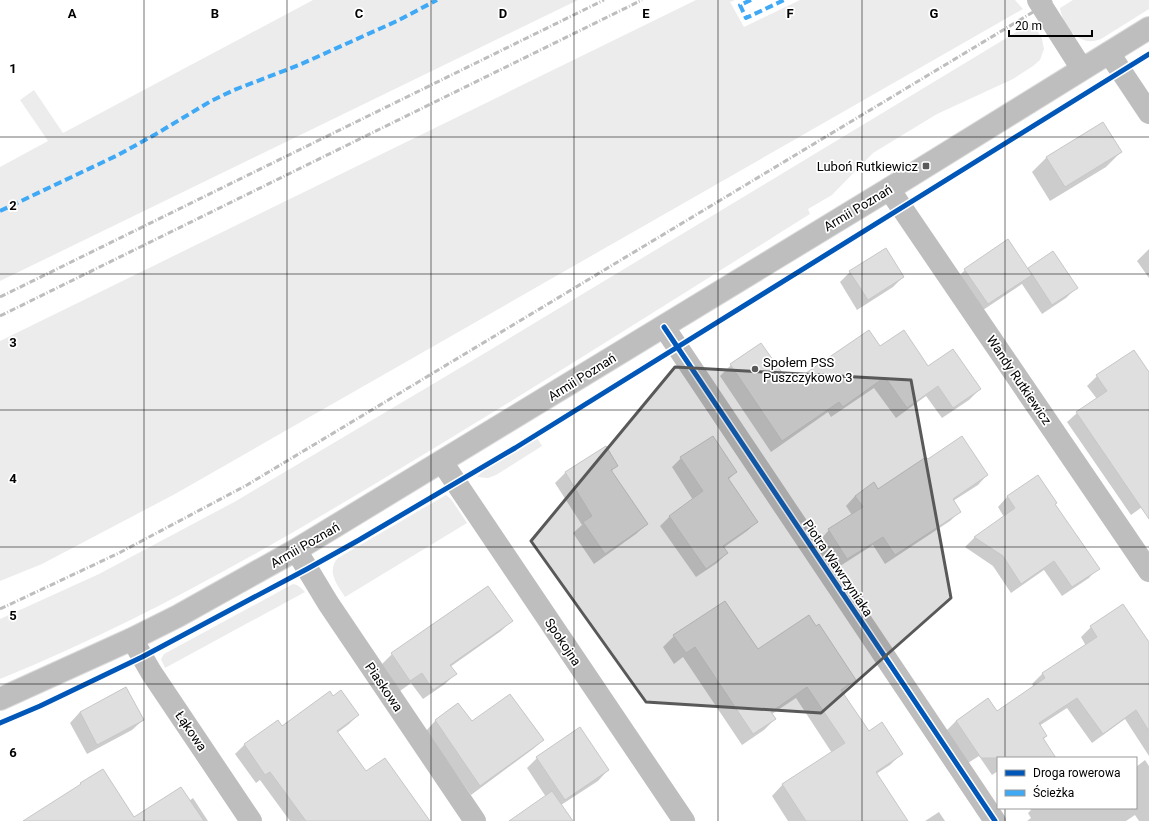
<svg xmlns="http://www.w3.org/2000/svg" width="1149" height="821" font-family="Roboto,sans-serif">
	<rect width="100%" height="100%" fill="#fff"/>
	<g fill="#ececec">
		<path d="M313,0h265l-578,281v-114l48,-26 -28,-41 14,-10 29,43z"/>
		<path d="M696,0h39l-5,2 14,25 56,-27h215l8,9 -848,485 -133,70 -42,17v-240z"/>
		<path d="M1073,0h76v9l-48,30c-4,1 -8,3 -13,2 -15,-2 -26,-19 -28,-33z"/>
		<path d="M1033,22l9,17 2,10 -4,11 -7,6 -20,13 -76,35 -64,39 -41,42 -24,14 2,5c-142,89 -283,179 -427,265 -123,74 -249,146 -383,200v-60l99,-45 137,-73 249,-148z"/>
		<path d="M537,438l5,8 -46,29 -8,3 -11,-1 6,-6z"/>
		<path d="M446,495l5,4 16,24 -122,74c-8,-12 -19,-26 -7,-39z"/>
		<path d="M293,584c6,1 8,4 12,8l-140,76 -4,-9 3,-5z"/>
	</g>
	<g fill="#0003">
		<path d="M1121,152l-15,15 -56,34 -18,-29 15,-15z"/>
		<path d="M1149,249v29l-12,-17z"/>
		<path d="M1053,252l23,36 -10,10 -24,16 -20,-30 -45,30 -22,-34 10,-10h63z"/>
		<path d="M850,272l53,5 -10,10 -36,23 -17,-28z"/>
		<path d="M761,344l29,42 90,-38 100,41 -11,11 -27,18 -16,-22 -30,22 -22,-30 -43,29 -3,-5 -57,40 -51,-76 11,-11z"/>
		<path d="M1149,374v128l-18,13 -64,-93 10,-9 20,-14 -10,-13 10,-10z"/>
		<path d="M606,447l11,18 -6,7 36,52 -11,10 -42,30 -21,-31 9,-8 -27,-42 10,-10z"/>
		<path d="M681,458l55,14 -8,8 29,42 -10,9 -24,17 4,5 -10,10 -21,14 -36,-51 10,-10 23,-16 -21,-33z"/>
		<path d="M928,461l59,14 -9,10 -25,16 6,11 -9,9 -65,43 -12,-19 -36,23 -17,-28 9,-10 23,-15 -6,-9 9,-10 23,-6z"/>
		<path d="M1037,476l17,28 44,64 -9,10 -27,18 -18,-26 -33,23 -18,-27 -28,-19 9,-9 30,-21 -6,-10 9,-10z"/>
		<path d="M1123,605l26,48v103l-24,-37 -33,24 -25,-35 -28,18 7,10 -3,4 12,18h-57v13l-6,4 -13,-19 -11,7 -22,-32 10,-10 31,-22 10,13 37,-25 -2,-3 10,-10 44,-28 -5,-9 10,-10z"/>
		<path d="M511,621l-10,10 -51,36 5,7 -10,10 -22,15 -12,-16 -11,8 -18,-27 10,-10z"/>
		<path d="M674,636l83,15 98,29 -13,12 26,40 34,21 -12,12 -14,9 31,47h-68l-10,-15 -24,15h-17l-16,-25 11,-12 49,-31 -36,-55 -24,16 3,5 -11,11 -22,15 -59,-88 -9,7 -11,-17z"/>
		<path d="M333,697l25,18 -9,9 -12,9 28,39 63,49h-138l-30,-41 -4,3 -21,-29 9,-9 33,-24 5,6z"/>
		<path d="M458,704l14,19 71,17 -10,9 -62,46 -45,-64 9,-10z"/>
		<path d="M80,712l63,8 -11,10 -45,24 -17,-31z"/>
		<path d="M537,758l71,12 -10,11 -37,24 11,16h-57l31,-24 -19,-29z"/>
		<path d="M1145,760l4,6v55h-10l-4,-6 -9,6h-99l4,-3 -3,-5 3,-3 -1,-2h106v-41z"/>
		<path d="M193,798l15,23h-178l104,-2 55,-18z"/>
		<path d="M939,812l6,9h-20z"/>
	</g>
	<g fill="#dfdfdf" stroke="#c7c7c7">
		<path d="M1103,122l19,30 -57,35 -19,-30z"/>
		<path d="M1008,239l24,36 -44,29 -24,-35z"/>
		<path d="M886,248l18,29 -36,23 -19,-29z"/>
		<path d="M1053,251l25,37 -26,17 -24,-37z"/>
		<path d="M869,330l11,16 24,-16 24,36 25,-17 28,40 -28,19 -15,-22 -31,22 -22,-31 -42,30 -4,-5 -57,39 -52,-77 31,-21 29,41z"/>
		<path d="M1134,350l15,22v147l-73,-107 31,-21 -11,-16z"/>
		<path d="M713,436l24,36 -9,6 30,44 -35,24 5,7 -22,16 -37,-53 34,-25 -23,-34z"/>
		<path d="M962,436l26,39 -35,24 8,13 -66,43 -12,-18 -36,22 -19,-30 35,-22 -8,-11 19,-14 4,7 48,-32 2,2z"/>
		<path d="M606,446l12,20 -7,4 37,54 -43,30 -22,-32 9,-6 -27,-44z"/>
		<path d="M1038,475l19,28 -2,1 45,65 -28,18 -18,-26 -33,23 -18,-28 -29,-19 41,-29 -8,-12z"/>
		<path d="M488,586l25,35 -63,44 7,9 -24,16 -11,-17 -12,8 -19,-28z"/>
		<path d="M725,601l33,48 51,-34 7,11 3,-2 37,56 -15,10 28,41 13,-9 21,32 -27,18 32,49h-102l-24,-37 63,-41 -38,-56 -36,25 5,7 -23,15 -58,-87 -9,6 -13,-18z"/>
		<path d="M1123,604l26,38v89l-13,-21 -33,24 -26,-36 -38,25 8,13 -4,2 13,20h-75l-25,-37 32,-23 9,13 48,-33 -3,-5 55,-36 -7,-11z"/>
		<path d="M126,687l18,33 -47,25 -17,-33z"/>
		<path d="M341,690l18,25 -22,16 29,40 19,-13 45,63h-124l-36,-49 -5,3 -21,-31 34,-24 4,6 48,-35 3,5z"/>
		<path d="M510,694l34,46 -64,46 -45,-66 23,-17 14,18z"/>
		<path d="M580,727l29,43 -44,30 -29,-43z"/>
		<path d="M103,769l31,48 47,-30 23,34h-181l58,-37 -1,-1z"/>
		<path d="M552,791l21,30h-64z"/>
	</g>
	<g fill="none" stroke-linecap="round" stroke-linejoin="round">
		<g stroke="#dbdbdb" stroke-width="24">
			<path id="major" d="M0,699l132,-60 46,-23 118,-66 593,-361 260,-161"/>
		</g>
		<g stroke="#bebebe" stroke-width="22">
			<path d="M1038,0l44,69"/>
			<path d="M1109,53l40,60"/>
			<path d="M889,189l260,382"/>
			<path d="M664,327l331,494"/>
			<path d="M442,462l242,359"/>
			<path d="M296,550l32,53 147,218"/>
			<path d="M132,639l19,33 100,149"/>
		</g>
		<use href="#major" stroke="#bebebe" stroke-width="22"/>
		<g stroke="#bebebe" stroke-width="3" stroke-dasharray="6 2 1 2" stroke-linecap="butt">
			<path d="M0,297l604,-297"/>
			<path d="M0,316l642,-316"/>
			<path d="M0,609l119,-56 128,-68 806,-485"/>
		</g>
		<g stroke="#3fa9f5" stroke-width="4" stroke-dasharray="8 4" stroke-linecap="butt">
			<path d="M751,0l-11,5 6,13 38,-18"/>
			<path d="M0,211l118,-56 38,-21 55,-33 23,-11 65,-25 98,-44 40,-21"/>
		</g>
		<g stroke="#fff" stroke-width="8">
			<g id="cycleway">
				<path d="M664,327l331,494"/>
				<path d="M0,723l40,-17 102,-49 165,-88 52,-29 156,-92 634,-394"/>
			</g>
		</g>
		<use href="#cycleway" stroke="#0057b8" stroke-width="5"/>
	</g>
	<path fill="#595959" fill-opacity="0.2" stroke="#595959" stroke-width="3" stroke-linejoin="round" d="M675,367l236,13 40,218 -130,115 -175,-11 -115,-161z"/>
	<path fill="none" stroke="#000" stroke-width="1" stroke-opacity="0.55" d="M144,0v821M287,0v821M431,0v821M574,0v821M718,0v821M862,0v821M1005,0v758M0,137h1149M0,274h1149M0,410h1149M0,547h1149M0,684h1149M1005,808v13"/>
	<g fill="#595959" stroke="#fff" stroke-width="1.5">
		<rect x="922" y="162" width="8" height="8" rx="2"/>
		<circle cx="755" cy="369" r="4"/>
	</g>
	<g text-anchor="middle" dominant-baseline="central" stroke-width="3.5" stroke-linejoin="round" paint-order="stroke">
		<g font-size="13" fill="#000" stroke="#fff" text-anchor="end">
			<text x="918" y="166">Luboń Rutkiewicz</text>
			<text x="763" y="362" text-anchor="start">Społem PSS<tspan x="763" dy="15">Puszczykowo 3</tspan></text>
		</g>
		<g font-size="13" fill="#000" stroke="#fff">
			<text transform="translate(858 208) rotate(-31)">Armii Poznań</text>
			<text transform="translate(582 377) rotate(-32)">Armii Poznań</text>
			<text transform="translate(1019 380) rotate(56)">Wandy Rutkiewicz</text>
			<text transform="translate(305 545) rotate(-30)">Armii Poznań</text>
			<text transform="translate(838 568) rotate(56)">Piotra Wawrzyniaka</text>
			<text transform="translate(563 642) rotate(56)">Spokojna</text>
			<text transform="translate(384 687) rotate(56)">Piaskowa</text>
			<text transform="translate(191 731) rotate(56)">Łąkowa</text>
		</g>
	</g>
	<g font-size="13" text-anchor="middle" font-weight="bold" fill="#000" stroke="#fff" stroke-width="3.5" stroke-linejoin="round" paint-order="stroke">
		<text x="72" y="18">A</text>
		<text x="215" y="18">B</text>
		<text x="359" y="18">C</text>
		<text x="503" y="18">D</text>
		<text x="646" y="18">E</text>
		<text x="790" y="18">F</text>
		<text x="934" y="18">G</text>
		<text x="13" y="73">1</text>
		<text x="13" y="210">2</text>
		<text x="13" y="347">3</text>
		<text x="13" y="483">4</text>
		<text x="13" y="620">5</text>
		<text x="13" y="757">6</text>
	</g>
	<rect x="997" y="757" width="140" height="52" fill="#ffffff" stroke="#999999"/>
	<rect x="1005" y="770" width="20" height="6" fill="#0057b8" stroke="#999999"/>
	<text x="1033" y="777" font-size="12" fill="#000000">Droga rowerowa</text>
	<rect x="1005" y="790" width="20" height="6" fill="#3fa9f5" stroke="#999999"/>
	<text x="1033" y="797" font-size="12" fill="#000000">Ścieżka</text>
	<path d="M1009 30v6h83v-6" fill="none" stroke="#000000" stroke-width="2"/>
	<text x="1015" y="30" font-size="12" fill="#000000" stroke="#ffffff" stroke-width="3" paint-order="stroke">20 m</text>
</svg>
